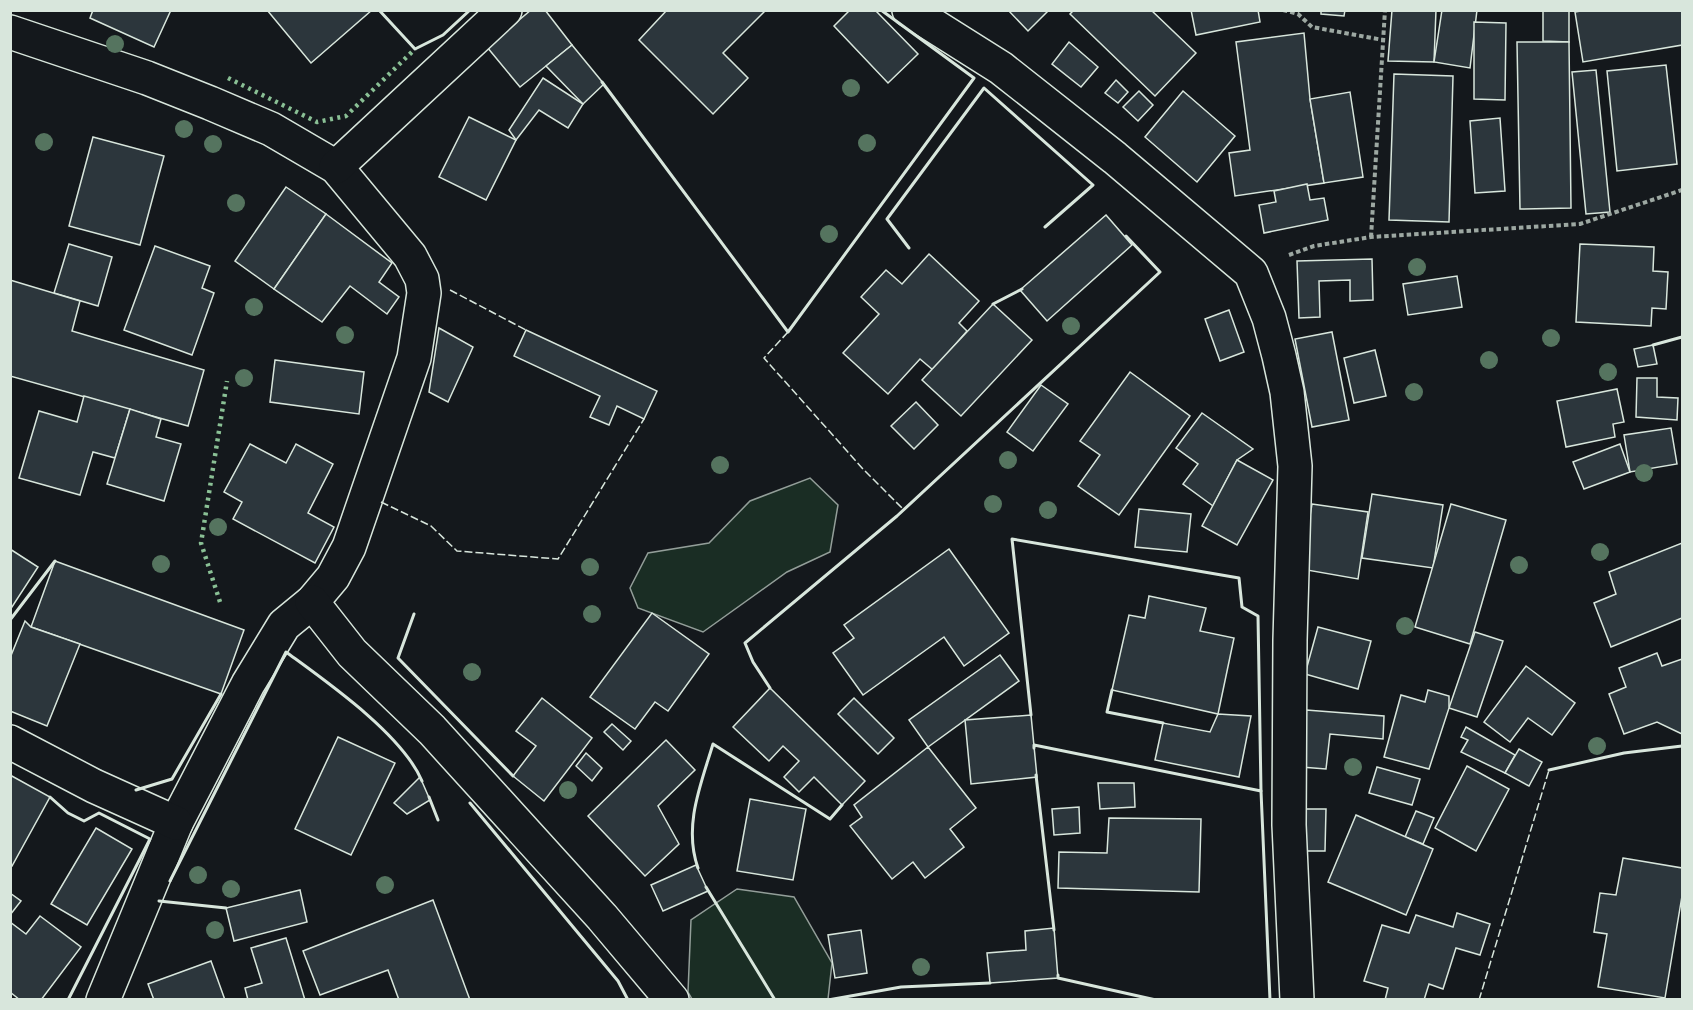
<svg xmlns="http://www.w3.org/2000/svg" width="1693" height="1010" font-family="'Asap Condensed',sans-serif">
	<rect width="100%" height="100%" fill="#14181c"/>
	<g fill="#1a2d24" stroke="#939e99" stroke-width="1.5">
		<polygon points="810,478 838,505 830,552 787,572 703,632 638,608 630,588 648,553 709,543 750,501"/>
		<polygon points="737,889 794,897 832,963 828,999 692,999 688,992 691,920"/>
	</g>
	<g fill="#2c363c" stroke="#d8e6dc" stroke-width="1.5">
		<polygon points="93,10 171,10 154,47 90,18"/>
		<polygon points="267,10 372,10 311,63"/>
		<polygon points="531,10 545,10 572,45 520,87 487,47"/>
		<polygon points="667,10 766,10 723,53 748,78 713,114 639,40"/>
		<polygon points="850,10 875,10 918,54 888,83 834,26"/>
		<polygon points="1008,10 1049,10 1028,31"/>
		<polygon points="1074,10 1151,10 1196,53 1155,96 1070,14"/>
		<polygon points="1191,10 1258,10 1260,22 1196,35"/>
		<polygon points="1321,10 1345,10 1344,16 1321,14"/>
		<polygon points="1392,10 1436,10 1434,62 1388,61"/>
		<polygon points="1442,10 1477,10 1470,68 1434,62"/>
		<polygon points="1543,10 1569,10 1569,42 1543,41"/>
		<polygon points="1586,10 1682,10 1682,45 1583,62 1575,12"/>
		<polygon points="1474,22 1506,23 1505,100 1474,99"/>
		<polygon points="1304,33 1310,99 1324,183 1235,196 1229,153 1250,150 1236,42"/>
		<polygon points="1069,42 1098,67 1081,87 1052,64"/>
		<polygon points="1517,42 1569,42 1571,208 1520,209"/>
		<polygon points="572,45 604,84 583,104 546,66"/>
		<polygon points="1666,65 1677,164 1617,171 1607,71"/>
		<polygon points="1596,70 1610,212 1586,214 1572,72"/>
		<polygon points="1394,74 1453,76 1449,222 1389,220"/>
		<polygon points="543,78 583,104 568,128 539,110 516,140 509,130"/>
		<polygon points="1116,80 1128,92 1118,103 1105,93"/>
		<polygon points="1139,91 1153,105 1138,121 1123,107"/>
		<polygon points="1183,91 1235,136 1197,182 1145,137"/>
		<polygon points="1350,92 1363,177 1324,183 1310,99"/>
		<polygon points="469,117 516,140 486,200 439,177"/>
		<polygon points="1500,118 1505,191 1475,193 1470,121"/>
		<polygon points="93,137 164,156 140,245 69,226"/>
		<polygon points="1307,184 1310,200 1324,198 1328,220 1264,233 1259,205 1276,202 1274,191"/>
		<polygon points="286,187 326,214 274,289 235,261"/>
		<polygon points="326,214 392,263 379,282 399,297 387,314 350,286 322,322 274,289"/>
		<polygon points="1106,215 1132,245 1047,321 1020,290"/>
		<polygon points="69,244 112,257 98,306 54,293"/>
		<polygon points="1580,244 1654,247 1653,271 1668,272 1666,309 1652,308 1651,326 1576,322"/>
		<polygon points="155,246 210,266 202,288 214,293 192,355 124,330"/>
		<polygon points="929,254 979,301 959,323 967,331 933,370 920,359 888,394 843,353 879,314 861,297 886,270 902,284"/>
		<polygon points="1372,259 1373,300 1350,301 1350,280 1319,281 1320,317 1299,318 1297,261"/>
		<polygon points="1457,276 1462,307 1408,315 1403,284"/>
		<polygon points="10,280 80,301 72,331 204,370 188,426 10,376"/>
		<polygon points="993,304 1032,340 961,416 922,380"/>
		<polygon points="1229,310 1244,352 1220,361 1205,319"/>
		<polygon points="439,328 473,347 448,402 429,392"/>
		<polygon points="526,330 657,391 644,419 617,406 609,425 590,417 600,396 514,356"/>
		<polygon points="1332,332 1349,420 1312,427 1295,339"/>
		<polygon points="1653,345 1657,364 1638,367 1634,349"/>
		<polygon points="1375,350 1386,396 1354,403 1344,358"/>
		<polygon points="275,360 364,372 359,414 270,402"/>
		<polygon points="1130,372 1190,416 1119,515 1078,486 1100,455 1080,441"/>
		<polygon points="1637,378 1657,378 1657,397 1678,398 1677,420 1636,417"/>
		<polygon points="1041,385 1068,404 1033,451 1007,432"/>
		<polygon points="1617,389 1624,422 1613,424 1615,437 1566,447 1557,401"/>
		<polygon points="84,396 130,409 115,458 93,452 80,495 19,478 39,411 77,422"/>
		<polygon points="916,402 938,425 914,449 891,426"/>
		<polygon points="130,409 161,419 156,437 181,444 164,501 107,484"/>
		<polygon points="1202,413 1253,449 1237,460 1213,506 1183,484 1198,464 1176,448"/>
		<polygon points="1671,428 1677,464 1630,472 1624,435"/>
		<polygon points="250,444 286,463 296,444 333,464 308,513 334,527 315,563 233,519 242,502 224,492"/>
		<polygon points="1620,444 1630,472 1584,489 1573,462"/>
		<polygon points="1237,460 1273,480 1237,545 1202,526"/>
		<polygon points="1372,494 1443,505 1433,568 1362,558"/>
		<polygon points="1312,504 1368,512 1358,579 1301,569"/>
		<polygon points="1451,504 1506,520 1470,644 1415,627"/>
		<polygon points="1139,509 1191,514 1187,552 1135,547"/>
		<polygon points="1682,543 1682,618 1611,647 1594,603 1616,594 1609,572"/>
		<polygon points="10,549 38,567 10,610"/>
		<polygon points="949,549 1009,633 964,666 944,637 863,695 833,653 854,638 844,625"/>
		<polygon points="55,561 244,630 221,694 31,627"/>
		<polygon points="1149,596 1206,608 1200,631 1234,638 1218,714 1112,690 1129,615 1145,618"/>
		<polygon points="652,613 709,654 668,711 655,702 635,729 590,697"/>
		<polygon points="25,621 31,627 80,644 47,726 10,711 10,658"/>
		<polygon points="1318,627 1371,641 1358,689 1305,674"/>
		<polygon points="1475,632 1503,641 1477,717 1449,708"/>
		<polygon points="1657,653 1662,666 1682,659 1682,734 1657,722 1624,734 1609,694 1626,687 1619,668"/>
		<polygon points="1000,655 1019,681 928,747 909,720"/>
		<polygon points="1526,666 1575,703 1552,735 1528,718 1510,742 1484,722"/>
		<polygon points="770,688 865,781 842,805 814,777 799,792 784,777 799,761 783,746 769,761 733,727"/>
		<polygon points="1428,690 1449,696 1449,708 1429,769 1384,757 1401,695 1425,702"/>
		<polygon points="542,698 592,738 544,801 513,776 536,746 516,731"/>
		<polygon points="854,698 894,738 878,754 838,714"/>
		<polygon points="1306,710 1384,716 1383,739 1330,734 1326,769 1301,767"/>
		<polygon points="1218,714 1251,716 1239,777 1155,760 1163,723 1210,732"/>
		<polygon points="1031,715 1037,777 971,784 965,720"/>
		<polygon points="612,724 631,741 623,750 604,732"/>
		<polygon points="1466,727 1515,755 1505,773 1461,752 1468,740 1461,737"/>
		<polygon points="338,737 395,763 351,855 295,829"/>
		<polygon points="666,740 695,770 658,806 679,844 645,876 588,816"/>
		<polygon points="928,747 976,808 950,829 964,847 925,878 913,862 892,879 850,826 862,817 854,805"/>
		<polygon points="1519,749 1542,762 1529,786 1505,773"/>
		<polygon points="586,753 602,768 592,781 576,766"/>
		<polygon points="1467,766 1509,789 1476,851 1435,828"/>
		<polygon points="1377,767 1420,779 1412,805 1369,793"/>
		<polygon points="10,775 50,797 12,866 10,865"/>
		<polygon points="420,777 430,800 407,814 394,803"/>
		<polygon points="1098,783 1134,783 1135,807 1100,809"/>
		<polygon points="750,799 806,809 793,880 737,871"/>
		<polygon points="1079,807 1080,833 1054,835 1052,809"/>
		<polygon points="1297,809 1326,809 1325,851 1296,851"/>
		<polygon points="1416,811 1434,818 1423,844 1405,837"/>
		<polygon points="1356,815 1433,849 1406,915 1328,882"/>
		<polygon points="1109,818 1201,819 1199,892 1058,888 1059,852 1107,853"/>
		<polygon points="96,828 132,849 87,925 51,904"/>
		<polygon points="1623,858 1682,868 1682,896 1665,998 1598,987 1607,934 1594,932 1600,893 1616,895"/>
		<polygon points="696,865 708,891 663,911 651,885"/>
		<polygon points="300,890 307,922 234,941 226,908"/>
		<polygon points="10,893 21,901 10,915"/>
		<polygon points="433,900 470,1000 399,1000 388,970 320,995 303,951"/>
		<polygon points="1457,913 1490,924 1480,955 1456,948 1443,989 1429,984 1424,1000 1385,1000 1388,988 1364,981 1382,925 1409,933 1416,915 1453,927"/>
		<polygon points="40,916 81,947 41,1000 20,1000 10,992 10,922 26,934"/>
		<polygon points="1054,928 1058,978 990,983 987,953 1026,950 1025,931"/>
		<polygon points="861,930 867,973 835,978 828,935"/>
		<polygon points="286,938 305,1000 248,1000 245,988 262,983 251,948"/>
		<polygon points="211,961 225,1000 154,1000 148,984"/>
	</g>
	<g fill="none" stroke-linecap="round" stroke-linejoin="round">
		<g stroke="#d8e6dc" stroke-width="36">
			<g id="minor">
				<polyline points="909,10 1001,68 1115,158 1251,273 1269,318 1279,356 1287,392 1295,466 1290,640 1289,825 1297,1000"/>
				<polyline points="10,32 147,78 210,103 271,129 336,167 410,256 422,279 424,293 414,358 349,547 333,577 312,602 284,625 248,684 176,823 103,1000"/>
				<polyline points="336,167 505,10"/>
				<polyline points="312,602 352,653 432,730 602,917 672,1000"/>
				<polyline points="10,742 94,786 176,823"/>
			</g>
		</g>
		<g stroke="#9da8a2" stroke-width="4" stroke-dasharray="4.5 3" stroke-linecap="butt">
			<polyline points="1283,10 1298,14 1312,27 1383,40"/>
			<polyline points="1371,237 1385,10"/>
			<polyline points="1289,255 1314,246 1371,237 1580,224 1682,190"/>
		</g>
		<use href="#minor" stroke="#14181c" stroke-width="33"/>
		<g stroke="#8ac095" stroke-width="4.5" stroke-dasharray="3 4.5" stroke-linecap="butt">
			<polyline points="228,78 317,122 346,116 415,49"/>
			<polyline points="220,602 201,543 227,381"/>
		</g>
		<g stroke="#d8e6dc" stroke-width="1.5" stroke-dasharray="8 3" stroke-linecap="butt">
			<polyline points="450,290 526,330"/>
			<polyline points="788,332 764,358 863,469 903,509"/>
			<polyline points="381,502 431,526 457,551 558,559 644,419"/>
			<polyline points="1479,1000 1549,770"/>
		</g>
		<g stroke="#d8e6dc" stroke-width="3">
			<polyline points="379,10 415,49 443,35 470,10"/>
			<polyline points="602,82 788,332 974,78 881,10"/>
			<polyline points="909,248 887,219 984,88 1093,185 1045,227"/>
			<polyline points="993,304 1022,289"/>
			<polyline points="1653,345 1682,337"/>
			<polyline points="414,614 398,658 513,776"/>
			<polyline points="10,620 55,561"/>
			<polyline points="770,688 753,662 745,643 897,516 1160,272 1126,236"/>
			<polyline points="1112,690 1107,712 1163,723"/>
			<polyline points="1031,715 1012,539 1239,578 1242,607 1258,616 1261,791 1034,745 1034,748"/>
			<polyline points="1549,770 1624,753 1682,746"/>
			<polyline points="1036,775 1054,930"/>
			<polyline points="136,790 172,779 221,694"/>
			<polyline points="1261,791 1270,1000"/>
			<polyline points="50,797 68,813 84,821 99,813 150,839 68,1000"/>
			<polyline points="429,797 438,820"/>
			<polyline points="470,803 618,981 628,1000"/>
			<path d="M 698,868 C 683,826 701,784 713,744 L 830,819 L 842,805"/>
			<path d="M 170,881 L 286,652 C 327,682 402,734 422,781"/>
			<polyline points="706,887 775,1000"/>
			<polyline points="159,901 226,908"/>
			<polyline points="1058,975 1058,978 1156,1000"/>
			<polyline points="828,1000 901,987 990,983"/>
		</g>
	</g>
	<g fill="#55745f">
		<circle cx="115" cy="44" r="9"/>
		<circle cx="851" cy="88" r="9"/>
		<circle cx="184" cy="129" r="9"/>
		<circle cx="44" cy="142" r="9"/>
		<circle cx="867" cy="143" r="9"/>
		<circle cx="213" cy="144" r="9"/>
		<circle cx="236" cy="203" r="9"/>
		<circle cx="829" cy="234" r="9"/>
		<circle cx="1417" cy="267" r="9"/>
		<circle cx="254" cy="307" r="9"/>
		<circle cx="1071" cy="326" r="9"/>
		<circle cx="345" cy="335" r="9"/>
		<circle cx="1551" cy="338" r="9"/>
		<circle cx="1489" cy="360" r="9"/>
		<circle cx="1608" cy="372" r="9"/>
		<circle cx="244" cy="378" r="9"/>
		<circle cx="1414" cy="392" r="9"/>
		<circle cx="1008" cy="460" r="9"/>
		<circle cx="720" cy="465" r="9"/>
		<circle cx="1644" cy="473" r="9"/>
		<circle cx="993" cy="504" r="9"/>
		<circle cx="1048" cy="510" r="9"/>
		<circle cx="218" cy="527" r="9"/>
		<circle cx="1600" cy="552" r="9"/>
		<circle cx="161" cy="564" r="9"/>
		<circle cx="1519" cy="565" r="9"/>
		<circle cx="590" cy="567" r="9"/>
		<circle cx="592" cy="614" r="9"/>
		<circle cx="1405" cy="626" r="9"/>
		<circle cx="472" cy="672" r="9"/>
		<circle cx="1597" cy="746" r="9"/>
		<circle cx="1353" cy="767" r="9"/>
		<circle cx="568" cy="790" r="9"/>
		<circle cx="198" cy="875" r="9"/>
		<circle cx="385" cy="885" r="9"/>
		<circle cx="231" cy="889" r="9"/>
		<circle cx="215" cy="930" r="9"/>
		<circle cx="921" cy="967" r="9"/>
	</g>
	<rect width="1693" height="1010" fill="none" stroke="#d8e6dc" stroke-width="24"/>
</svg>
